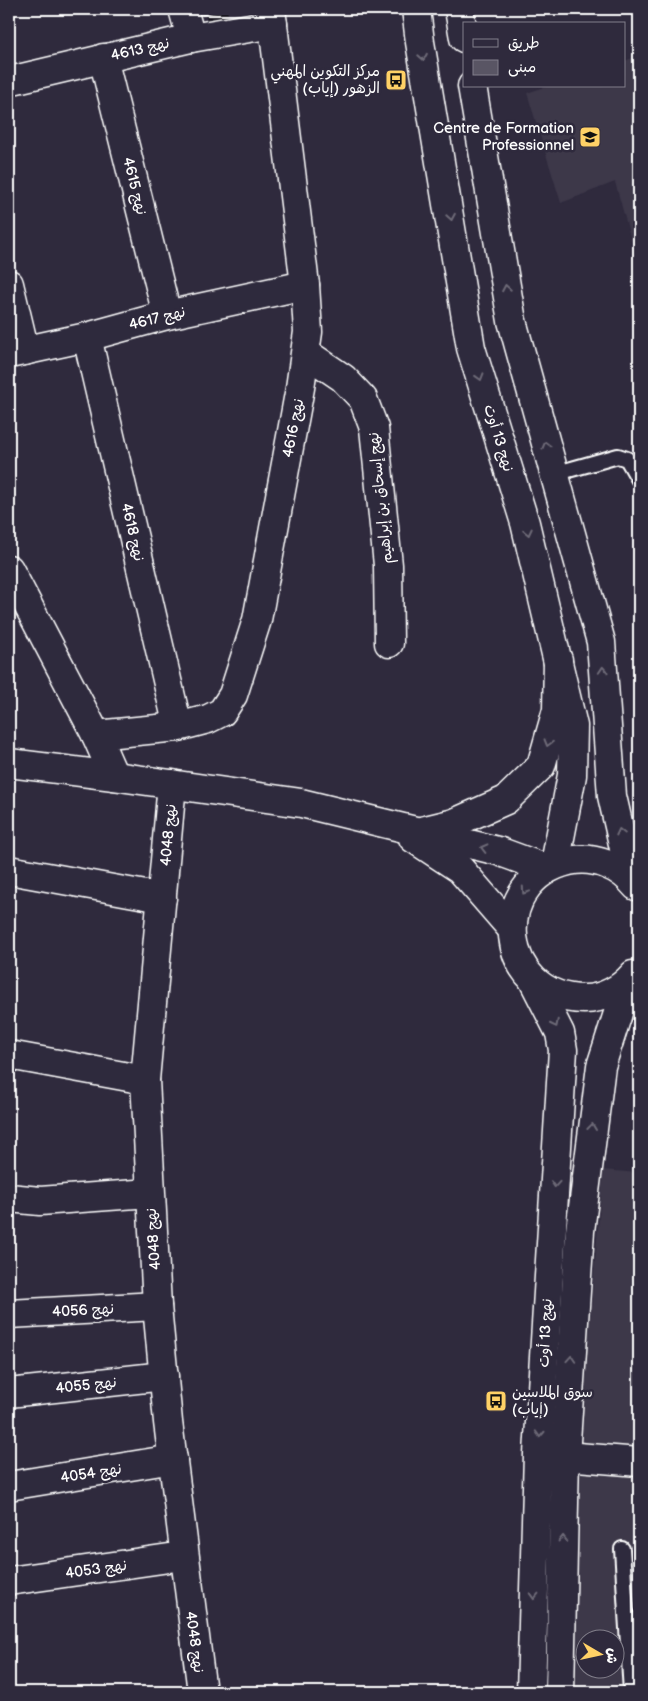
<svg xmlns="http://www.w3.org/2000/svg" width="648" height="1701" font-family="'Balsamiq Sans','Playpen Sans Arabic',sans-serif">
	<rect width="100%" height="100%" fill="#2f2a3d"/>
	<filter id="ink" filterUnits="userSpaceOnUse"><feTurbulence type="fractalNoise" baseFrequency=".02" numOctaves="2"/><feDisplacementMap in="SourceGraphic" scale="10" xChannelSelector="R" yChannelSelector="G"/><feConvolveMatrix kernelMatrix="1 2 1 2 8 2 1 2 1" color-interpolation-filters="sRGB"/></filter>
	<g filter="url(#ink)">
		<g fill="#3c3749" fill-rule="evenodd">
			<polygon points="639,56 639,269 615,182 561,203 527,93 548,86 624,86 624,61"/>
			<path d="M 603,1170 L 639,1173 L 639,1692 L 575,1692 L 579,1440 ZM 586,1638 L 616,1638 L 616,1668 L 586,1668 Z"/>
		</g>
		<polygon fill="#0007" points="202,9 227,9 230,24 211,28"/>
		<polygon fill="#595564" stroke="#fff" points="201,9 223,9 223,10 202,15"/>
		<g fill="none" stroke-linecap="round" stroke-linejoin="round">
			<g stroke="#fff" stroke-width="18">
				<g id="lane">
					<polyline points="554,474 618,456 627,459 639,480"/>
					<polyline points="622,1549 631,1692"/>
				</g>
			</g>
			<g stroke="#fff" stroke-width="31">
				<g id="street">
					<polyline points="183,9 191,38"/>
					<polyline points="103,58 167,315"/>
					<polyline points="9,81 191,38 273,24"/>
					<polyline points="9,284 25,351"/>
					<polyline points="87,337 178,727"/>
					<polyline points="306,353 343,378 363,399 374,428 388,565 389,643"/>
					<polyline points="9,354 87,337 167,315 305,285"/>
					<polyline points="9,569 96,735 114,776"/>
					<polyline points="96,735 178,727 208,719 222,712 233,695 257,620 300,388 308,332 305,285 271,9"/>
					<polyline points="172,784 145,1080 157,1306 168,1422 202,1692"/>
					<polyline points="9,870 162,898"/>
					<polyline points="9,1055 145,1080"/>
					<polyline points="9,1198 40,1201 150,1193"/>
					<polyline points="9,1314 157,1306"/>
					<polyline points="9,1393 164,1376"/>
					<polyline points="565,1456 639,1462"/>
					<polyline points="9,1486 173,1459"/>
					<polyline points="9,1581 183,1556"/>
				</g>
			</g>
			<g stroke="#fff" stroke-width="31">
				<g id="secondary">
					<polyline points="416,9 420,42 471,348 525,523 573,726 572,775 555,864"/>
					<polyline points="459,9 464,38"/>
					<polyline points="472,86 512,321 601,642 612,796 631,879"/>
					<path d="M 633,975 C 621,989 603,999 584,999 C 498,998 486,881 569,861 C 594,855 621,867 636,886"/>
					<polyline points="531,1692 538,1454 563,1050 560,1033 533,980"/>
					<polyline points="560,1692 565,1456 580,1231 601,1066 628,982"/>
				</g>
			</g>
			<g stroke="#fff" stroke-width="31">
				<g id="highway">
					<polyline points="9,763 114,776 301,803 498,851 547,869"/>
					<polyline points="421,831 454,823 506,800 541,766 557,710 558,660"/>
					<polyline points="413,838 460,869 512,929"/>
				</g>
			</g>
			<use href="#lane" stroke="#2f2a3d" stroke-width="14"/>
			<use href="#street" stroke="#2f2a3d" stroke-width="28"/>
			<use href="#secondary" stroke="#2f2a3d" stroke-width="28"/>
			<use href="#highway" stroke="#2f2a3d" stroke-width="28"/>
		</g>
		<defs><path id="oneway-chevron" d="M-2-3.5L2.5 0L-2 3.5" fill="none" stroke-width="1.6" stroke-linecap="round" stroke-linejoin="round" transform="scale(1.25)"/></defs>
		<g stroke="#6d6a77">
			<use href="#oneway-chevron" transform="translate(423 57) rotate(80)"/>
			<use href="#oneway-chevron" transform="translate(451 217) rotate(80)"/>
			<use href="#oneway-chevron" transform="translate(506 288) rotate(-100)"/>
			<use href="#oneway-chevron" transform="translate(480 377) rotate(73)"/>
			<use href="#oneway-chevron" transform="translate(546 445) rotate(-105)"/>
			<use href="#oneway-chevron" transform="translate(528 532) rotate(77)"/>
			<use href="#oneway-chevron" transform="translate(603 670) rotate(-94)"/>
			<use href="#oneway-chevron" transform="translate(548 743) rotate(106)"/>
			<use href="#oneway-chevron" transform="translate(620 832) rotate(-103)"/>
			<use href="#oneway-chevron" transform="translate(484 848) rotate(-166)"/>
			<use href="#oneway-chevron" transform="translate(525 891) rotate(124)"/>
			<use href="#oneway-chevron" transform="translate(555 1024) rotate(63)"/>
			<use href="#oneway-chevron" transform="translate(592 1127) rotate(-83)"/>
			<use href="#oneway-chevron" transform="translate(555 1184) rotate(94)"/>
			<use href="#oneway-chevron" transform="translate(571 1359) rotate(-86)"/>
			<use href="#oneway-chevron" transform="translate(540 1434) rotate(93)"/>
			<use href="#oneway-chevron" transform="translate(563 1539) rotate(-89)"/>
			<use href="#oneway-chevron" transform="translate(534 1596) rotate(92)"/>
		</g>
	</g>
	<defs>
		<g id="bus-square" transform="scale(1.125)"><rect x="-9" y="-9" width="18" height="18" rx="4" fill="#ffd166" stroke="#2f2a3d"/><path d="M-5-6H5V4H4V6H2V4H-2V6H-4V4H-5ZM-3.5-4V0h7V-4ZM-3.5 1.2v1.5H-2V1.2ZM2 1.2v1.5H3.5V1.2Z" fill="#111"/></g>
		<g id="school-square" transform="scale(1.125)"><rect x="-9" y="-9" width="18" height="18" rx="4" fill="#ffd166" stroke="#2f2a3d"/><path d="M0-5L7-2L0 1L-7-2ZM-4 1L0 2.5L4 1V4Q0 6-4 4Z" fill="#111"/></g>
	</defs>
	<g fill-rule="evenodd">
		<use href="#bus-square" x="396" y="80"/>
		<use href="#school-square" x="590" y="137"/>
		<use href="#bus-square" x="496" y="1401"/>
	</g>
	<g text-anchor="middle" stroke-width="5" stroke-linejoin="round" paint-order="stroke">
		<g font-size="15" fill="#fff" stroke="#2f2a3d">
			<text transform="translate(140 49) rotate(-13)" y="5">نهج 4613</text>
			<text transform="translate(135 186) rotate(76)" y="5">نهج 4615</text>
			<text transform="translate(157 318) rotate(-14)" y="5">نهج 4617</text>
			<text transform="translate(293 428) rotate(-79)" y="5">نهج 4616</text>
			<text transform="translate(499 438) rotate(73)" y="5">نهج 13 أوت</text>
			<text transform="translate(380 498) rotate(-96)" y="5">نهج إسحاق بن إبراهيم</text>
			<text transform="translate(133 532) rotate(77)" y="5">نهج 4618</text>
			<text transform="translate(168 835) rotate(-85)" y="5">نهج 4048</text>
			<text transform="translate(153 1239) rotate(-94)" y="5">نهج 4048</text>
			<text transform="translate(83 1310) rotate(-3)" y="5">نهج 4056</text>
			<text transform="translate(545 1333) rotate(-87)" y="5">نهج 13 أوت</text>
			<text transform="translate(86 1385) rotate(-6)" y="5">نهج 4055</text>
			<text transform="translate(91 1473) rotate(-9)" y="5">نهج 4054</text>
			<text transform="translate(96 1569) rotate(-8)" y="5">نهج 4053</text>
			<text transform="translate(195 1642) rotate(82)" y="5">نهج 4048</text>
		</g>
		<g font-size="15" fill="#fff" stroke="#2f2a3d" text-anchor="end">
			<text x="380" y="76">مركز التكوين المهني<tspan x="380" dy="17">الزهور (إياب)</tspan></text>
			<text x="574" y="133">Centre de Formation<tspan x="574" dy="17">Professionnel</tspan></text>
			<text x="512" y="1397" text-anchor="start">سوق الملاسين<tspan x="512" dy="17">(إياب)</tspan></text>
		</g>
	</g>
	<rect width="648" height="1701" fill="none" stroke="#2f2a3d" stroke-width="30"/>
	<rect x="15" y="15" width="618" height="1671" fill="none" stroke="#fff" stroke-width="2" filter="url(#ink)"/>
	<rect x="463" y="22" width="162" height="65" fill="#2f2a3d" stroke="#827f8b"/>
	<rect x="473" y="39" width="25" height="8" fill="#2f2a3d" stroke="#827f8b"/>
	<text x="508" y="48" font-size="15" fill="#ffffff">طريق</text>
	<rect x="473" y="60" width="25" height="15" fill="#595564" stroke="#827f8b"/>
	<text x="508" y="72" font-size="15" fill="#ffffff">مبنى</text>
	<g transform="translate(600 1654) rotate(99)"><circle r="24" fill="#2f2a3d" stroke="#827f8b"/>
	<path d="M0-4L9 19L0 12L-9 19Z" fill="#ffd166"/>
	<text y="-8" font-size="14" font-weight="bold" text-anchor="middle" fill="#ffffff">ش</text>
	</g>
</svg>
